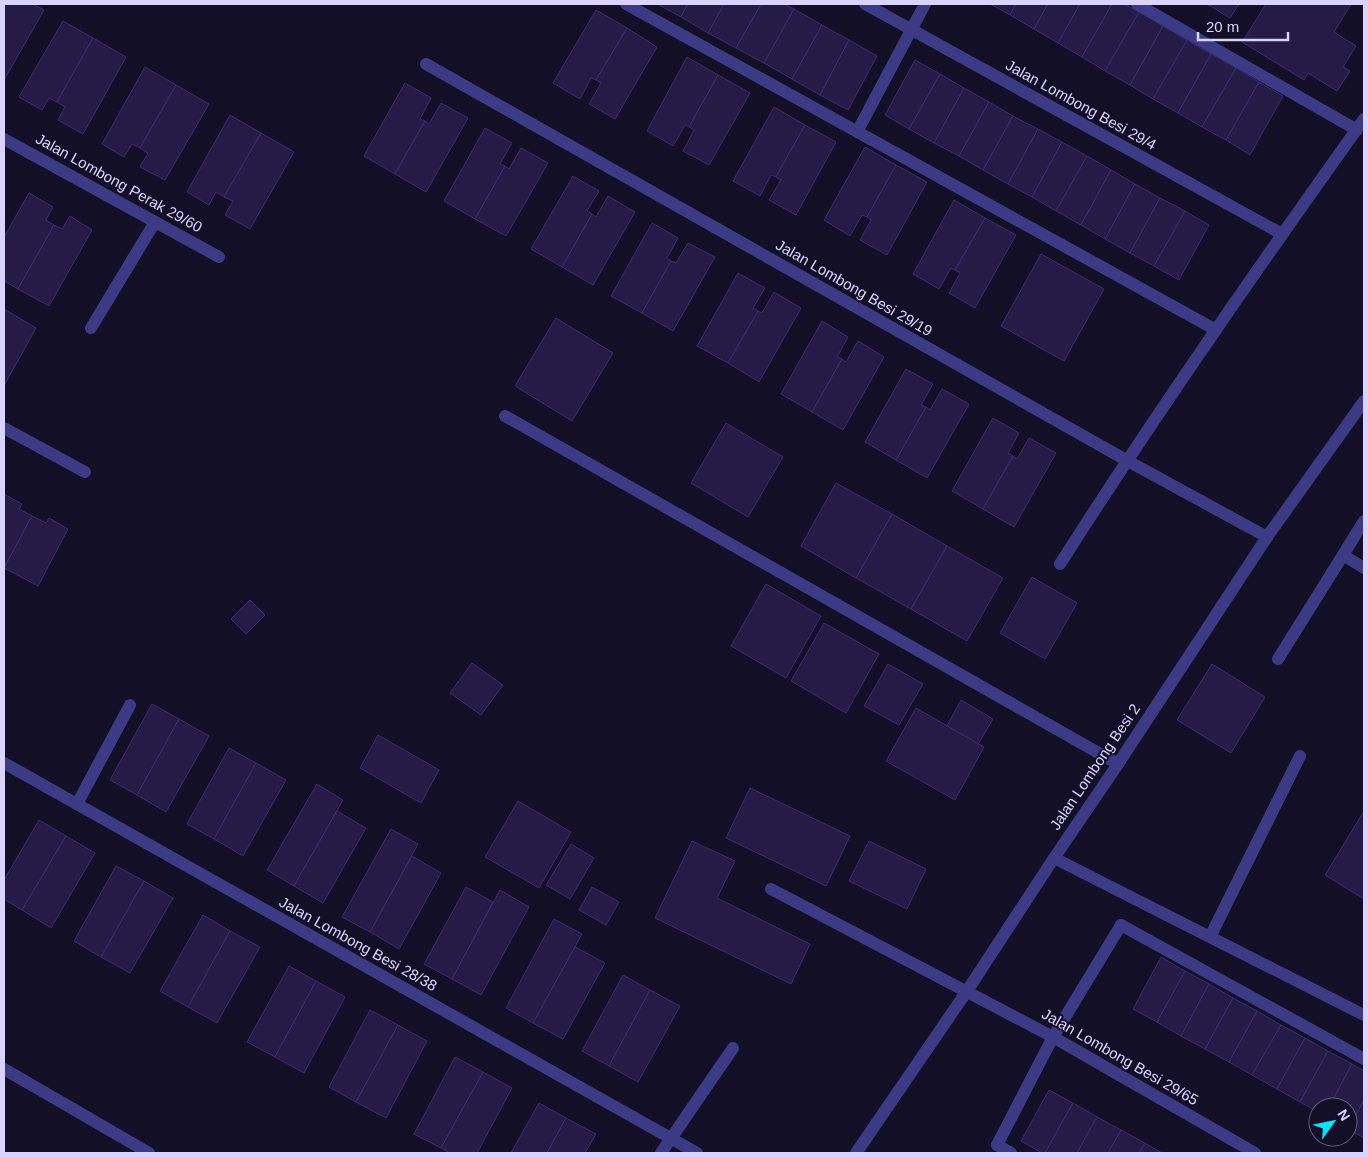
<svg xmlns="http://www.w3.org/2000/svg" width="1368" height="1157" font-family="Arial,sans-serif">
	<rect width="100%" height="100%" fill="#130f26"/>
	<g fill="#241b47" stroke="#3b2d73">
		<polygon points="4,4 33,4 44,10 4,80"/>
		<polygon points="657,4 688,4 681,17"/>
		<polygon points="688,4 724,4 708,33 681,17"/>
		<polygon points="724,4 761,4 736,48 708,33"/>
		<polygon points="761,4 784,4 794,9 764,63 736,48"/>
		<polygon points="990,4 1016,4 1010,15"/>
		<polygon points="1016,4 1048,4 1034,29 1010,15"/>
		<polygon points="1048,4 1080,4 1058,43 1034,29"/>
		<polygon points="1080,4 1112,4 1082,57 1058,43"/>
		<polygon points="1112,4 1124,4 1139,12 1105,71 1082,57"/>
		<polygon points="1207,4 1239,4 1230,18"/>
		<polygon points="1266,4 1351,4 1334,32 1356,46 1343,67 1350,71 1337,91 1308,73 1304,80 1242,42"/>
		<polygon points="794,9 822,25 792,79 764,63"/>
		<polygon points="596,10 627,28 596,80 591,78 580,99 553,83"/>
		<polygon points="1139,12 1163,26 1130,85 1105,71"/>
		<polygon points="63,21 93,38 57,102 49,98 42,110 19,97"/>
		<polygon points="822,25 849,40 820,95 792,79"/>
		<polygon points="1163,26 1187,40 1153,99 1130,85"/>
		<polygon points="627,28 657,47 615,119 589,104 601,83 596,80"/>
		<polygon points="93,38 126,57 83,134 58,120 65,107 57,102"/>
		<polygon points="849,40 877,56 848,110 820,95"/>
		<polygon points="1187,40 1211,54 1178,113 1153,99"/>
		<polygon points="1211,54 1236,68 1202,127 1178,113"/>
		<polygon points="687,57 718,75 689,127 685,125 673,146 647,131"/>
		<polygon points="915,60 940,74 909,129 885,115"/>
		<polygon points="145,67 176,85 140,148 132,144 124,157 102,144"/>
		<polygon points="1236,68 1259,82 1226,140 1202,127"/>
		<polygon points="940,74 964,88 934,143 909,129"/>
		<polygon points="718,75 750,93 709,165 683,151 694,130 689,127"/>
		<polygon points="1259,82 1283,96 1250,155 1226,140"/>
		<polygon points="405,83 431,98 420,119 425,121 395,174 364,156"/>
		<polygon points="176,85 209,104 165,180 140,167 148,153 140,148"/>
		<polygon points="964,88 989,102 959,156 934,143"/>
		<polygon points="989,102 1013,116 983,170 959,156"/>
		<polygon points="441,103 468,118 426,192 395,174 425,121 429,124"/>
		<polygon points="774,107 805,125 776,177 771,175 760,196 733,181"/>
		<polygon points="230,115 261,133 224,197 216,192 209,205 187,192"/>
		<polygon points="1013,116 1038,129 1008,184 983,170"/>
		<polygon points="805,125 836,142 796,215 769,200 781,180 776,177"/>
		<polygon points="485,128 512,143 500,164 505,166 475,219 444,201"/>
		<polygon points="1038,129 1062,142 1032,197 1008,184"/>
		<polygon points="261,133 294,152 250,229 225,215 233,201 224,197"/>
		<polygon points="1062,142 1087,156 1056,211 1032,197"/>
		<polygon points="865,147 896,165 867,217 862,215 850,236 824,220"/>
		<polygon points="521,148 548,163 506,236 475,219 505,166 509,169"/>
		<polygon points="1087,156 1111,170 1081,225 1056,211"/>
		<polygon points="896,165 927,182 887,255 860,240 871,220 867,217"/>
		<polygon points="1111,170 1135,184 1105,239 1081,225"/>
		<polygon points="573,176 599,191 587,211 592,214 562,267 531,249"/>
		<polygon points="1135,184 1160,198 1130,253 1105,239"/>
		<polygon points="29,193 53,207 46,220 54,225 18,289 4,281 4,237"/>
		<polygon points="608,196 635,212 593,285 562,267 592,214 596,217"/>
		<polygon points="1160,198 1185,211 1154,266 1130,253"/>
		<polygon points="954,200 985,218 955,270 951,268 939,289 913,274"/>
		<polygon points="1185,211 1209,225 1179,280 1154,266"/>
		<polygon points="70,216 92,230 49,306 18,289 54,225 62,229"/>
		<polygon points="985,218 1016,235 975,308 949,293 960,273 955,270"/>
		<polygon points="652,223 678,238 667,258 671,261 642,313 611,296"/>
		<polygon points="688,243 715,257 673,331 642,313 671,261 676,263"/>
		<polygon points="1041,254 1104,289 1064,361 1001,326"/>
		<polygon points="738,273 765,288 753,308 758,311 728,363 697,346"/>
		<polygon points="774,292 801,308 759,382 728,363 758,311 762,313"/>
		<polygon points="4,309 36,328 5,384 4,383"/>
		<polygon points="556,318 613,353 572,421 515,386"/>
		<polygon points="822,321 848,337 837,357 842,359 812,412 781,394"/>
		<polygon points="858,341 884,357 843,430 812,412 842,359 846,362"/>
		<polygon points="906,369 933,384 921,405 926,407 896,460 865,442"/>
		<polygon points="942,389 969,404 927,478 896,460 926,407 930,410"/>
		<polygon points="993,418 1019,433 1008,453 1013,456 983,509 952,491"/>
		<polygon points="726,423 783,457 748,517 691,483"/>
		<polygon points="1029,438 1056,453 1014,527 983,509 1013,456 1017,459"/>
		<polygon points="836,483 892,514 856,578 801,546"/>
		<polygon points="4,494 22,504 19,509 32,516 4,568"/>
		<polygon points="892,514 947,546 911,609 856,578"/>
		<polygon points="32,516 46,523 49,518 68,529 38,586 4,568"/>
		<polygon points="947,546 1003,578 967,641 911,609"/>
		<polygon points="1032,577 1077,603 1045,659 1000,633"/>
		<polygon points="766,584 821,616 786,678 731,646"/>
		<polygon points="250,600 265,615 246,634 231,619"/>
		<polygon points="824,623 879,654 846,713 791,681"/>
		<polygon points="472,663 503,685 481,715 450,693"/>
		<polygon points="888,664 923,684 899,725 864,706"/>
		<polygon points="1212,664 1265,697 1231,753 1177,720"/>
		<polygon points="961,700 993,719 978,744 947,726"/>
		<polygon points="152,704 179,719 137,795 110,780"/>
		<polygon points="916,708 984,747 955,800 886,761"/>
		<polygon points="179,719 209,736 166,812 137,795"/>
		<polygon points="378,735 439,770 421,803 360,768"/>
		<polygon points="229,748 256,763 214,839 187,824"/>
		<polygon points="256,763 286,780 243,856 214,839"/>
		<polygon points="317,784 343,800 294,886 267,870"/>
		<polygon points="750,788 850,836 826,886 726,838"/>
		<polygon points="518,801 571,832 539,888 485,857"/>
		<polygon points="337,811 366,828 323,903 294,886"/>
		<polygon points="1364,811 1364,899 1325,875"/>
		<polygon points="39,820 66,836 22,910 4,899 4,880"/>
		<polygon points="391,829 418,844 370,932 342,917"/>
		<polygon points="66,836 95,853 51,928 22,910"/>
		<polygon points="692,841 735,861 717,898 810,944 791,984 655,918"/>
		<polygon points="869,841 926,869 907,909 849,881"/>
		<polygon points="571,844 594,858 570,899 546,885"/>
		<polygon points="412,856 441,873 399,949 370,932"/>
		<polygon points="116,866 144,881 101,957 74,941"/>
		<polygon points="144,881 173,898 130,973 101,957"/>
		<polygon points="466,887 493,902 452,979 424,964"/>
		<polygon points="592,887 619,902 606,925 579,910"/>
		<polygon points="500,890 529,907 481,995 452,979"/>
		<polygon points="203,915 230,931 188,1007 160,991"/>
		<polygon points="554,919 582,934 533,1023 506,1008"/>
		<polygon points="230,931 260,947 217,1023 188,1007"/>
		<polygon points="575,947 605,963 563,1039 533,1023"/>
		<polygon points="1161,957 1185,971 1157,1022 1133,1009"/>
		<polygon points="289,966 316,981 275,1057 247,1042"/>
		<polygon points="1185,971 1209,984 1181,1036 1157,1022"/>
		<polygon points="623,975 650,990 609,1066 582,1051"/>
		<polygon points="316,981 345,997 304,1073 275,1057"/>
		<polygon points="1209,984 1233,998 1205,1049 1181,1036"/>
		<polygon points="650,990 680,1006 638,1082 609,1066"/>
		<polygon points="1233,998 1257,1011 1229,1062 1205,1049"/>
		<polygon points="370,1010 398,1025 356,1102 329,1087"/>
		<polygon points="1257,1011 1281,1025 1252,1075 1229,1062"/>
		<polygon points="398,1025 427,1041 386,1118 356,1102"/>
		<polygon points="1281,1025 1305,1038 1277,1089 1252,1075"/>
		<polygon points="1305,1038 1328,1051 1300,1102 1277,1089"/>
		<polygon points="1328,1051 1352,1064 1329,1107 1318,1107 1318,1112 1300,1102"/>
		<polygon points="455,1057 483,1072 441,1148 414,1134"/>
		<polygon points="1352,1064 1364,1071 1364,1100 1348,1129 1348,1107 1329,1107"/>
		<polygon points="483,1072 512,1088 477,1153 450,1153 441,1148"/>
		<polygon points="1049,1090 1073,1103 1045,1153 1042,1153 1021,1141"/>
		<polygon points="1364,1100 1364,1138 1348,1129"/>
		<polygon points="539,1103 566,1118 547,1153 511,1153"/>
		<polygon points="1073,1103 1097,1117 1077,1153 1045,1153"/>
		<polygon points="1097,1117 1121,1130 1108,1153 1077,1153"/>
		<polygon points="566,1118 596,1134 585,1153 547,1153"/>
		<polygon points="1121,1130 1145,1143 1139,1153 1108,1153"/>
		<polygon points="1145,1143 1162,1153 1139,1153"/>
	</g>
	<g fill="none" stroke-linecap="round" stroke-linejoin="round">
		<g stroke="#3d3a85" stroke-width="12">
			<polyline points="626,4 1216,330"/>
			<polyline points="1137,4 1357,130"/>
			<polyline points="857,132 925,4"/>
			<polyline points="1121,925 1364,1059"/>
			<polyline points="997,1145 1011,1153"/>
		</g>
		<g stroke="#3d3a85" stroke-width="12">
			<polyline points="865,4 1282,234"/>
			<polyline points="426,64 1126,460 1267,537"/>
			<polyline points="4,139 219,257"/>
			<polyline points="91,328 155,222"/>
			<polyline points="505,416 1118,764"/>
			<polyline points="4,428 85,472"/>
			<polyline points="1364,521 1343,555 1364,568"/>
			<path d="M 1060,564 C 1157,412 1260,265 1364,119"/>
			<polyline points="1278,659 1343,555"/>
			<polyline points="4,763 697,1153"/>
			<polyline points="77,804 130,705"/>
			<polyline points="1054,858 1364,1015"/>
			<polyline points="771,889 1053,1037 1255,1153"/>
			<polyline points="1210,937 1300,756"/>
			<polyline points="4,1069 149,1153"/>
			<polyline points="997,1145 1053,1037 1121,925"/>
			<polyline points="661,1153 733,1048"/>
			<polyline points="856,1153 967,991 1054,858 1118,764 1267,537 1364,401"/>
		</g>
	</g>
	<g text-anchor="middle" stroke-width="4" stroke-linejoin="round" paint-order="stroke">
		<g font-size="15" fill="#d9d4ff" stroke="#130f26">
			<text transform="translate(1081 105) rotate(29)" y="5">Jalan Lombong Besi 29/4</text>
			<text transform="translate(119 183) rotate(29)" y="5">Jalan Lombong Perak 29/60</text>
			<text transform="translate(854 288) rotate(30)" y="5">Jalan Lombong Besi 29/19</text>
			<text transform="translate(1095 767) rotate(-56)" y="5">Jalan Lombong Besi 2</text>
			<text transform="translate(358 944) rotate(29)" y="5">Jalan Lombong Besi 28/38</text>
			<text transform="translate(1120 1057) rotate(30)" y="5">Jalan Lombong Besi 29/65</text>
		</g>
	</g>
	<rect width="1368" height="1157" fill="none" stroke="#d9d4ff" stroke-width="10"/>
	<g transform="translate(1333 1122) rotate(57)"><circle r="24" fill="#130f26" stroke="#625e7d"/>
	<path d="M0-4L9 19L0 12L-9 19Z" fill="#00e5ff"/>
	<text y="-8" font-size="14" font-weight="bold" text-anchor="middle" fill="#d9d4ff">N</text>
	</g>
	<path d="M1198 32v8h90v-8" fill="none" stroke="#d9d4ff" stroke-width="2.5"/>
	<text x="1206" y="32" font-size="15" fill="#d9d4ff" stroke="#130f26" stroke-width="4" paint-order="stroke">20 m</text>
</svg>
